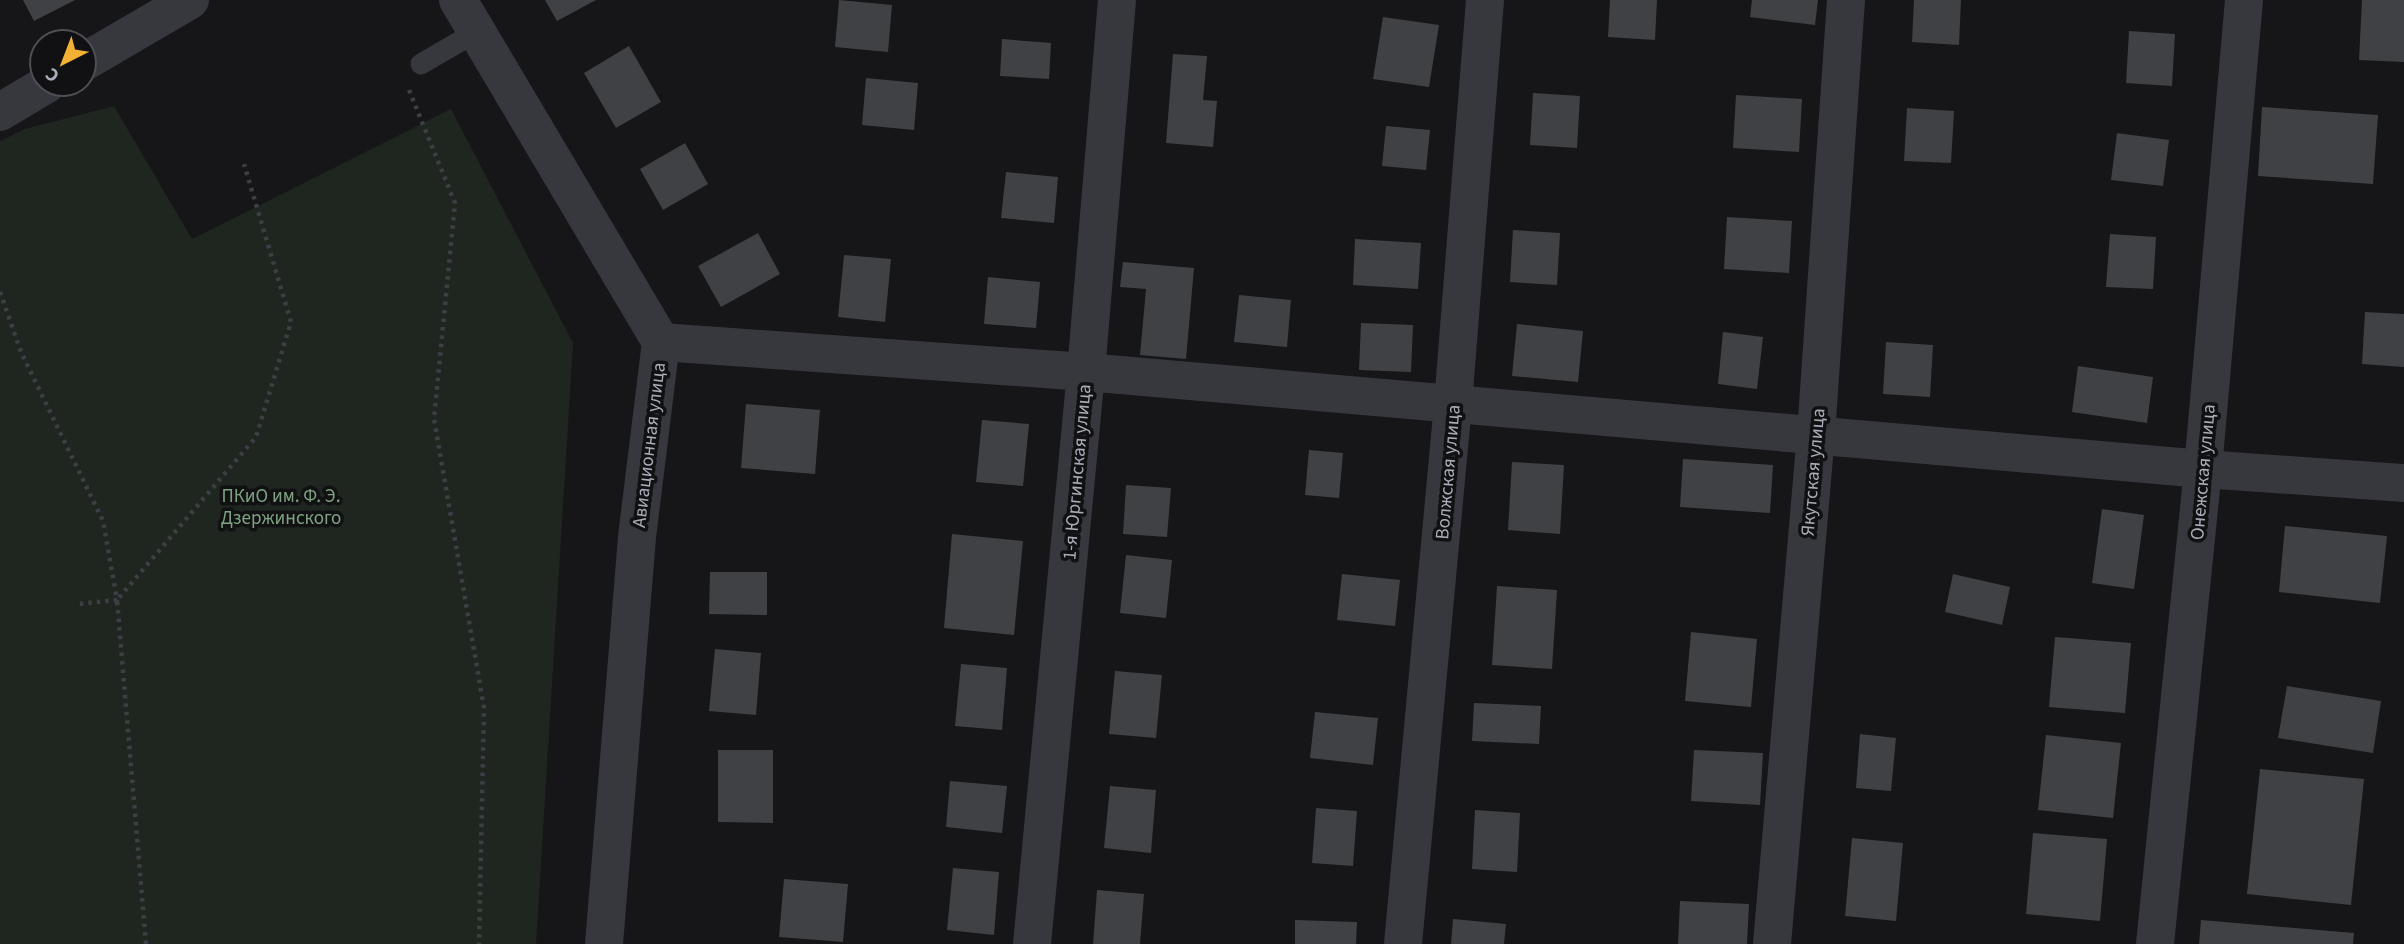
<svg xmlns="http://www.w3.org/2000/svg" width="2404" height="944" font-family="'Source Sans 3',sans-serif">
	<rect width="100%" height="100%" fill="#161618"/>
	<polygon fill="#1e261f" points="114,106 192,239 451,109 573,343 536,944 0,944 0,141 25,129"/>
	<g fill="#404145">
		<polygon points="23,0 75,0 34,21"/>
		<polygon points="545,0 596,0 557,21"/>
		<polygon points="839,0 892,5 888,52 835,47"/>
		<polygon points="1610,0 1657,0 1655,40 1608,37"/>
		<polygon points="1752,0 1818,0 1815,25 1750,17"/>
		<polygon points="1914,0 1961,0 1959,45 1912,42"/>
		<polygon points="2362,0 2404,0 2404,62 2359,60"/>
		<polygon points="1383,17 1439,25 1429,87 1373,79"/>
		<polygon points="2129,31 2175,34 2172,86 2126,83"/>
		<polygon points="1002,39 1051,43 1049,79 1000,76"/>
		<polygon points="629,46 661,102 616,128 584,73"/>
		<polygon points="1173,54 1207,56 1203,100 1217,101 1213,147 1166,143"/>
		<polygon points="866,78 918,83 914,130 862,125"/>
		<polygon points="1533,93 1580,96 1577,148 1530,145"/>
		<polygon points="1736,95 1802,99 1799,152 1733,148"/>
		<polygon points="2262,107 2378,115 2373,184 2258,176"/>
		<polygon points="1907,108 1954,111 1951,163 1904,161"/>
		<polygon points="1386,126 1430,130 1426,170 1382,166"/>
		<polygon points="2117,133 2169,140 2163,186 2111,180"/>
		<polygon points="685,143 708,184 663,210 640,169"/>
		<polygon points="1006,172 1058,177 1054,223 1001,218"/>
		<polygon points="1727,217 1792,221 1789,273 1724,269"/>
		<polygon points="1513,230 1560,233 1557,285 1510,282"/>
		<polygon points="758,233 780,274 721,307 698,266"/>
		<polygon points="2110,234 2156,237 2153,289 2106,287"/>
		<polygon points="1355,239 1421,243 1418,289 1353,285"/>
		<polygon points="844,255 891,259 885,322 838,317"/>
		<polygon points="1123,262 1194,268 1186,359 1140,355 1146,289 1120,287"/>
		<polygon points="988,277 1040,282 1036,328 984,324"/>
		<polygon points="1239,295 1291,300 1287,347 1234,342"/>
		<polygon points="2365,312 2404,314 2404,367 2362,364"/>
		<polygon points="1361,323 1413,325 1411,372 1359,370"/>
		<polygon points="1517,324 1583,331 1578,382 1512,376"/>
		<polygon points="1723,332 1763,337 1757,389 1718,384"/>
		<polygon points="1886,342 1933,345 1930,397 1883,394"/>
		<polygon points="2078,366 2153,377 2147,423 2072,412"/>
		<polygon points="746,404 820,410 815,474 741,468"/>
		<polygon points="982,420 1029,424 1023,486 976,482"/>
		<polygon points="1309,450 1343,453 1339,498 1305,495"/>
		<polygon points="1683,459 1773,465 1770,513 1680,507"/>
		<polygon points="1512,462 1564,465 1560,534 1508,530"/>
		<polygon points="1126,485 1171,488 1167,537 1123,534"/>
		<polygon points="2102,509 2144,515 2134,589 2092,583"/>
		<polygon points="2285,526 2387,536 2380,603 2279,592"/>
		<polygon points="952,534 1023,541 1014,635 944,628"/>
		<polygon points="1126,555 1172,560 1166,618 1120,613"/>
		<polygon points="710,572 767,572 767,615 709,614"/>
		<polygon points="1342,574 1400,580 1395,626 1337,620"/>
		<polygon points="1953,574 2010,587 2002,625 1945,612"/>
		<polygon points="1497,586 1557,590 1552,669 1492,665"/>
		<polygon points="1691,632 1757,639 1751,707 1685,701"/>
		<polygon points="2055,637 2131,643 2125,713 2049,707"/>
		<polygon points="715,649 761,653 756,715 709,711"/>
		<polygon points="961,664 1007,668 1002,730 955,726"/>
		<polygon points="1115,671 1162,675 1156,738 1109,734"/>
		<polygon points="2287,686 2381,701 2373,753 2278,738"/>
		<polygon points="1474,703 1541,706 1539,744 1472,741"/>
		<polygon points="1315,712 1378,718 1373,765 1310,758"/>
		<polygon points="1860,734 1896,738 1891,791 1856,788"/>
		<polygon points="2046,735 2121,743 2113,818 2038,810"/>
		<polygon points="718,750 773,750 773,823 718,822"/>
		<polygon points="1694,750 1763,753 1760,805 1691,801"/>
		<polygon points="2260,769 2364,779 2351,905 2247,894"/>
		<polygon points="950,781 1007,786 1002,833 946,827"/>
		<polygon points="1110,786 1156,790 1151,853 1104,848"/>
		<polygon points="1316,808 1357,811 1353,866 1312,863"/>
		<polygon points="1475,810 1520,813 1517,872 1472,869"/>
		<polygon points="2033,833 2107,839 2100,921 2026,914"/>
		<polygon points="1852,838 1903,843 1896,921 1845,916"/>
		<polygon points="953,868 999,872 994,935 947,930"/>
		<polygon points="784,879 848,884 843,942 779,937"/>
		<polygon points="1097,890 1144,894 1140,944 1093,944"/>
		<polygon points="1680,901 1749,904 1747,944 1678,944"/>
		<polygon points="1453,919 1506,924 1504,944 1451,944"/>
		<polygon points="1295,920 1357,922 1356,944 1295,944"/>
		<polygon points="2201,920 2354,933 2353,944 2199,944"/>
	</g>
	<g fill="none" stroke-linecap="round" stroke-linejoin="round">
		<g stroke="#3d3f44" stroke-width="4.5" stroke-dasharray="3.5 5" stroke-linecap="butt">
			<polyline points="409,90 455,203 434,419 484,708 479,944"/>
			<polyline points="0,292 21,352 103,521 117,600 78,604"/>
			<polyline points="146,944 117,600 256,437 291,322 244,164"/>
		</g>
		<polyline stroke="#37383d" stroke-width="21" points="421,64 476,32"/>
		<g stroke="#37383d" stroke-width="38">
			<polyline points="458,0 661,342 637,537 604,944"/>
			<polyline points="84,62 190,0"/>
			<polyline points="0,112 47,84"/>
			<polyline points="661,342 1086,372 2203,469 2404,483"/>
			<polyline points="1032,944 1086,372 1117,0"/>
			<polyline points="1403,944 1453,404 1485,0"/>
			<polyline points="1772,944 1816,434 1846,0"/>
			<polyline points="2155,944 2203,469 2244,0"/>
		</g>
	</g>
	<g text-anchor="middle" stroke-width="7" stroke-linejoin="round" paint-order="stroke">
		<g font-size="19" fill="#a8adb8" stroke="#111113">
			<text transform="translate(648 445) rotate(-83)" y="7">Авиационная улица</text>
			<text transform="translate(1076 472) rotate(-85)" y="7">1-я Юргинская улица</text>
			<text transform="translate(1447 472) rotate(-85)" y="7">Волжская улица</text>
			<text transform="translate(1812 472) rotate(-85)" y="7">Якутская улица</text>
			<text transform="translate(2202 472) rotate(-85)" y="7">Онежская улица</text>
		</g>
		<g font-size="19" fill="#7fa381" stroke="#111113">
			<text x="281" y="502">ПКиО им. Ф. Э.<tspan x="281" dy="22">Дзержинского</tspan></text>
		</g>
	</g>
	<g transform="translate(63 63) rotate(222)"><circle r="33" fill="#111113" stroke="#4d4f55" stroke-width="2"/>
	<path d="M0-5L12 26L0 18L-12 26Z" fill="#f2b134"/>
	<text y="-10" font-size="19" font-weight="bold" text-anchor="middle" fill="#a8adb8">С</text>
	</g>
</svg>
